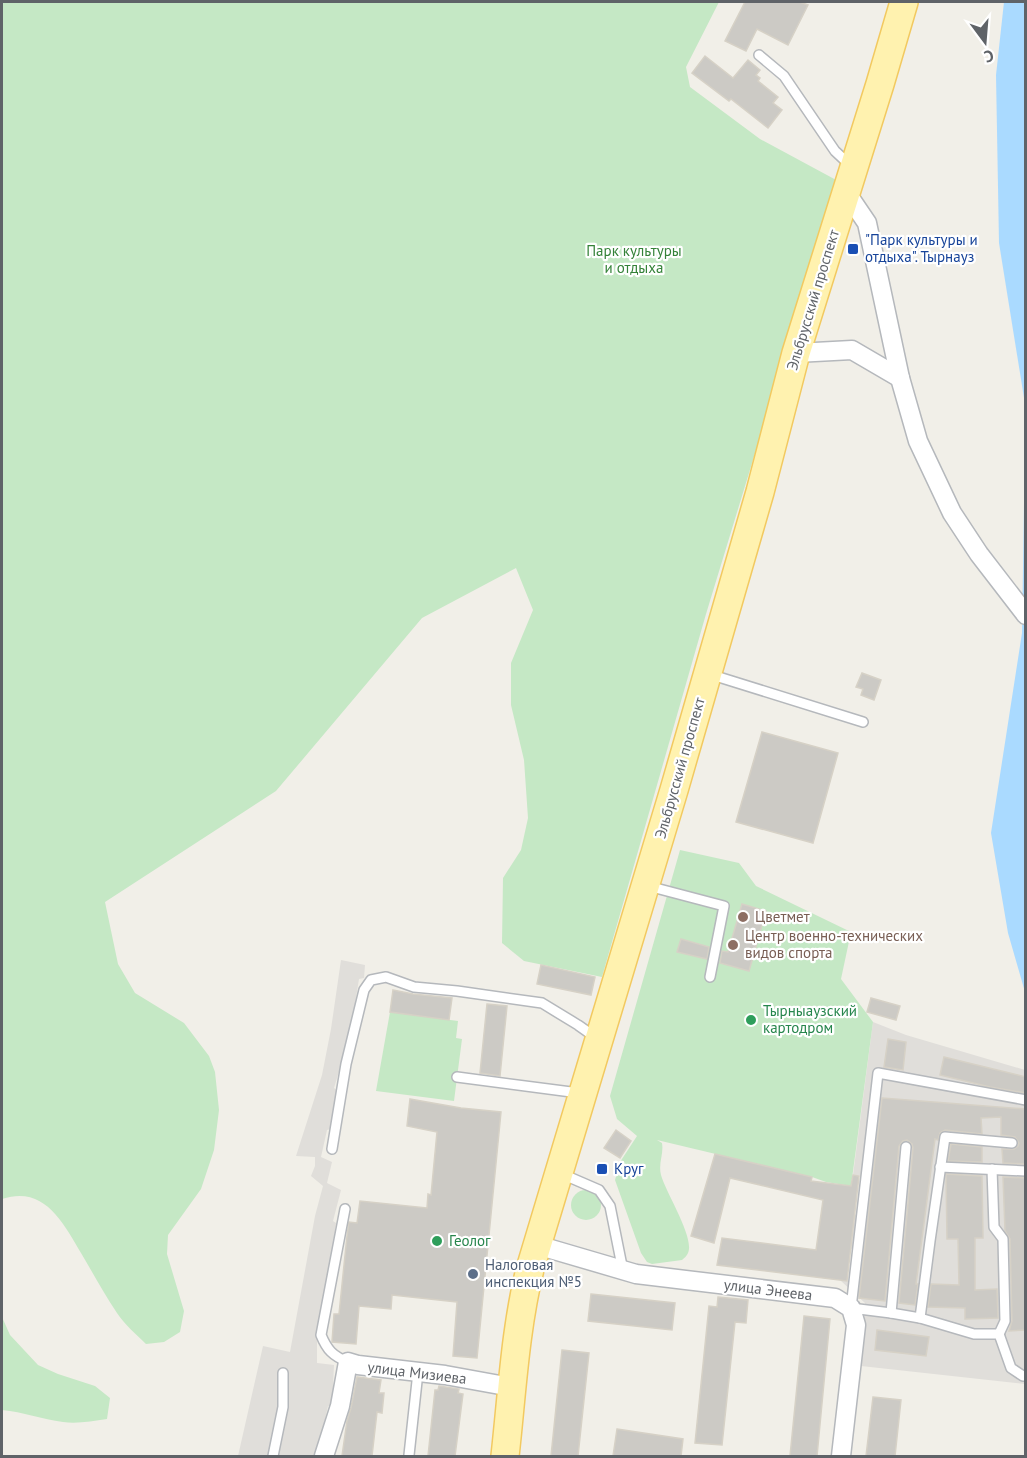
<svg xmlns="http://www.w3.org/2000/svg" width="1027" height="1458" font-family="'PT Sans',sans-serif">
	<rect width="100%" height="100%" fill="#f1efe8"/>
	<g fill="#e0deda">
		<polygon points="341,960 365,965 364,978 359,979 350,1035 334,1088 341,1093 331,1129 327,1130 321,1157 332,1162 327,1183 341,1190 333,1221 336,1223 330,1274 317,1339 317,1363 334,1365 332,1407 328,1406 322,1433 315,1456 238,1456 263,1346 290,1352 315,1216 323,1186 311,1176 315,1166 315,1157 296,1156 322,1075 331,1029"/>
		<polygon points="873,1022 906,1035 1025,1070 1025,1384 861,1366 865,1303 841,1281 850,1281 853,1249 845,1248 849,1214 858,1215 862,1176 853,1175"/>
	</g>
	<g fill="#c5e8c5">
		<path d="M 2,2 L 719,2 L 686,67 L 690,87 L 760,139 L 838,181 L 706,614 L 602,977 L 524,961 L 502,943 L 503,878 L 521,850 L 528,818 L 524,760 L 511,705 L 511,663 L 533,610 L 516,568 L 422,618 L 276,791 L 105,902 L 118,964 L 135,993 L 184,1023 L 209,1056 L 215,1072 L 219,1110 L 214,1150 L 201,1189 L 168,1235 L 167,1254 L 184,1311 L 180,1332 L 164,1342 L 146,1344 C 136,1334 124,1324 117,1313 C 104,1294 93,1273 81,1253 C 63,1222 44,1185 2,1199 Z"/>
		<path d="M 680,850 L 739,863 L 756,886 L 851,932 L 841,979 L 873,1022 L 851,1186 L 826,1182 L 812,1177 L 657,1140 L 662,1143 C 664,1154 658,1163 661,1175 C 666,1193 695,1238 688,1253 C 687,1256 684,1258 682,1260 L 652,1264 L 647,1262 L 641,1253 L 615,1180 L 620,1162 L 637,1136 L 617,1119 L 610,1096 Z"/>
		<polygon points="390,1012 458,1021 456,1038 462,1039 454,1101 376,1091"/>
		<circle cx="586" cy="1205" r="15"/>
		<path d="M 2,1317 L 10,1335 L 38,1365 L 58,1374 L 95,1386 L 110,1398 L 107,1419 C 92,1421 78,1424 63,1422 C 42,1419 23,1412 2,1410 Z"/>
	</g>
	<g fill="#aadaff">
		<polygon points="1004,2 1025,2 1025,404 999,243 996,75"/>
		<polygon points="1025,438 1025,992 1008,933 991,833 1022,633"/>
	</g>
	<g fill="#cccac5" stroke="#d6d1c6" stroke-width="1.5">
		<polygon points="745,2 800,2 808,5 788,45 757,29 746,51 725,41"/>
		<polygon points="705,56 733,78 748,60 760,70 756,75 760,78 758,81 778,97 773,103 782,110 768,128 731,99 729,101 692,73"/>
		<polygon points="862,673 881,680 874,700 861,695 863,689 856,687"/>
		<polygon points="762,732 838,753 813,843 736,822"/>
		<polygon points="742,904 766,911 749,971 720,963 722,951 728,952"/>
		<polygon points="681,939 709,947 707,959 677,952"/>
		<polygon points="541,965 595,977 591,995 537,984"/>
		<polygon points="393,990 413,994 452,998 449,1020 390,1012"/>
		<polygon points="871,998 900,1006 896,1020 867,1012"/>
		<polygon points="487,1004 507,1006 500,1076 480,1073"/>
		<polygon points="888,1039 906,1042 903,1070 884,1067"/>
		<polygon points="944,1057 1026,1077 1026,1093 990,1087 940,1075"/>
		<polygon points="882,1098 1026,1109 1026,1164 1003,1163 1002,1149 1014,1149 1018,1146 1019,1143 1015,1137 1001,1135 1001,1117 981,1118 982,1134 945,1130 940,1133 938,1140 935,1139 916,1284 918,1284 915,1305 899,1303 913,1148 912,1144 907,1140 903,1141 899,1146 885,1301 859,1298"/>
		<polygon points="410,1099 461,1108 501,1112 477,1358 453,1356 457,1302 392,1295 391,1309 359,1306 356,1344 332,1342 334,1314 339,1314 347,1236 349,1222 357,1223 360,1201 427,1208 428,1194 431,1195 437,1132 407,1126"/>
		<polygon points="616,1130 631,1141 620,1158 604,1148"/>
		<polygon points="951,1144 982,1147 982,1162 948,1161"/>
		<polygon points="715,1154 812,1177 811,1181 851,1186 853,1175 859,1176 847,1281 717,1265 722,1238 816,1250 823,1200 730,1178 714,1243 691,1236"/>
		<polygon points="946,1174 982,1176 983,1238 975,1238 975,1290 997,1289 998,1318 965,1319 965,1308 928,1307 931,1284 959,1285 958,1239 947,1239"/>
		<polygon points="1003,1177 1026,1178 1026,1330 1009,1331 1012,1321 1010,1239 1005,1231"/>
		<polygon points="591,1294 675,1303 672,1330 588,1321"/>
		<polygon points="718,1297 748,1300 746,1323 735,1322 722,1445 695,1443 709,1306 717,1307"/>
		<polygon points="804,1316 830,1319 817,1456 790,1456"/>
		<polygon points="877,1330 929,1337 926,1356 875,1350"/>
		<polygon points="562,1350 589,1353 578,1456 551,1456"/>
		<polygon points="357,1377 381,1380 379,1393 384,1393 382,1413 377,1412 372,1456 342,1456 347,1421 351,1408"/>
		<polygon points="439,1386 459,1389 458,1393 463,1394 455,1456 428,1456 435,1390 438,1390"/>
		<polygon points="873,1397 901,1400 895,1456 866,1456"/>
		<polygon points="617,1429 683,1439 681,1456 613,1456"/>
	</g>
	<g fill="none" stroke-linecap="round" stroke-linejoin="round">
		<g stroke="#b5b8bc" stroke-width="12">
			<g id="lane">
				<polyline points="759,55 784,76 835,151 850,165"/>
				<polyline points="709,674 863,722"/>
				<polyline points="648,886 724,906 710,977"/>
				<polyline points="457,1077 579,1093"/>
				<polyline points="1026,1100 878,1073 851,1308 891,1313 920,1318 974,1334 999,1334 1011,1368 1023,1376 1026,1376"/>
				<polyline points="332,1149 346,1064 364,990 371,980 386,977 414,987 457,991 542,1003 578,1025 595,1037"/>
				<polyline points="940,1167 1026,1171"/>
				<polyline points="992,1169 994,1227 1003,1239 1005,1321 999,1334"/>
				<polyline points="562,1174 599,1190 610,1206 623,1271"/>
				<path d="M 345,1209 L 321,1335 C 327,1350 333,1356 348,1362"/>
				<polyline points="891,1313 906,1147"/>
				<polyline points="920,1318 930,1241 945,1137 1012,1143"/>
				<polyline points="409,1455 418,1372"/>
				<polyline points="273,1456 283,1407 283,1373"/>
			</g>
		</g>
		<g stroke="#b5b8bc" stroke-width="21">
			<g id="street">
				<polyline points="846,192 867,223 900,378 918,441 952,513 979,554 1026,615"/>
				<polyline points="796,353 852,350 900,378"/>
				<polyline points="537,1245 636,1274 835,1298 851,1308 856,1325 841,1456"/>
				<polyline points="324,1456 340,1406 348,1362 358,1365 445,1375 511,1387"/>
			</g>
		</g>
		<g stroke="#f2c960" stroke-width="30">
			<path id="primary" d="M 505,1456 C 512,1394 515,1330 530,1269 L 674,790 L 760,492 L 796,353 L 880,84 L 904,2"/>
		</g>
		<use href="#lane" stroke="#fff" stroke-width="9"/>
		<use href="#street" stroke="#fff" stroke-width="18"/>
		<use href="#primary" stroke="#fff2af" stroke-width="27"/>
	</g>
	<g fill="#1a4fb4" stroke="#fff" stroke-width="2">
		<rect x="847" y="243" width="12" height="12" rx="3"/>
		<rect x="596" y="1163" width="12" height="12" rx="3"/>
	</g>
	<g fill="#8d6e63" stroke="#fff" stroke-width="2">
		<circle cx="743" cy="917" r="6"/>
		<circle cx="733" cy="945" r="6"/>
	</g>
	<g fill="#2e9e5b" stroke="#fff" stroke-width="2">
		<circle cx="751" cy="1020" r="6"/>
		<circle cx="437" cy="1241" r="6"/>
	</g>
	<circle fill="#5c6f8a" stroke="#fff" stroke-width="2" cx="473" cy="1274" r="6"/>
	<g text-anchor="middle" stroke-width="4.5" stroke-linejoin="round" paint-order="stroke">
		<g font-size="15" fill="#164399" stroke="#fff" text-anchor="start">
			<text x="865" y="245">"Парк культуры и<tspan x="865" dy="17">отдыха". Тырнауз</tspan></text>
			<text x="614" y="1174">Круг</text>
		</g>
		<g font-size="15" fill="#348238" stroke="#fff">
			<text x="634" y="256">Парк культуры<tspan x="634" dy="17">и отдыха</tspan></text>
		</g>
		<g font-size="15" fill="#5f6368" stroke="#fff">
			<text transform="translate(813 300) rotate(-73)" y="5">Эльбрусский проспект</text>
			<text transform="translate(680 768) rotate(-74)" y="5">Эльбрусский проспект</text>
			<text transform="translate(768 1290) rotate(7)" y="5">улица Энеева</text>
			<text transform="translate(417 1373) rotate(7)" y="5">улица Мизиева</text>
		</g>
		<g font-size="15" fill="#785e54" stroke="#fff" text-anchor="start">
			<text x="755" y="922">Цветмет</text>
			<text x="745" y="941">Центр военно-технических<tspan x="745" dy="17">видов спорта</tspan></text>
		</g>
		<g font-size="15" fill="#27864d" stroke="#fff" text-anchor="start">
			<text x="763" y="1016">Тырныаузский<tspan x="763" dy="17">картодром</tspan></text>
			<text x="449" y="1246">Геолог</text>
		</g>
		<g font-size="15" fill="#4e5e75" stroke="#fff" text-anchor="start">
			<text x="485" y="1270">Налоговая<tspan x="485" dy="17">инспекция №5</tspan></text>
		</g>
	</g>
	<rect width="1027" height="1458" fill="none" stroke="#5f6368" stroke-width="6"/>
	<g transform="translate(985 42) rotate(164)" stroke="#ffffff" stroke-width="4.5" paint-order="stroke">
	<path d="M0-4.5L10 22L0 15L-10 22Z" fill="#5f6368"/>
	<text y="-9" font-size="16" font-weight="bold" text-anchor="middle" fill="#5f6368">С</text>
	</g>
</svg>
